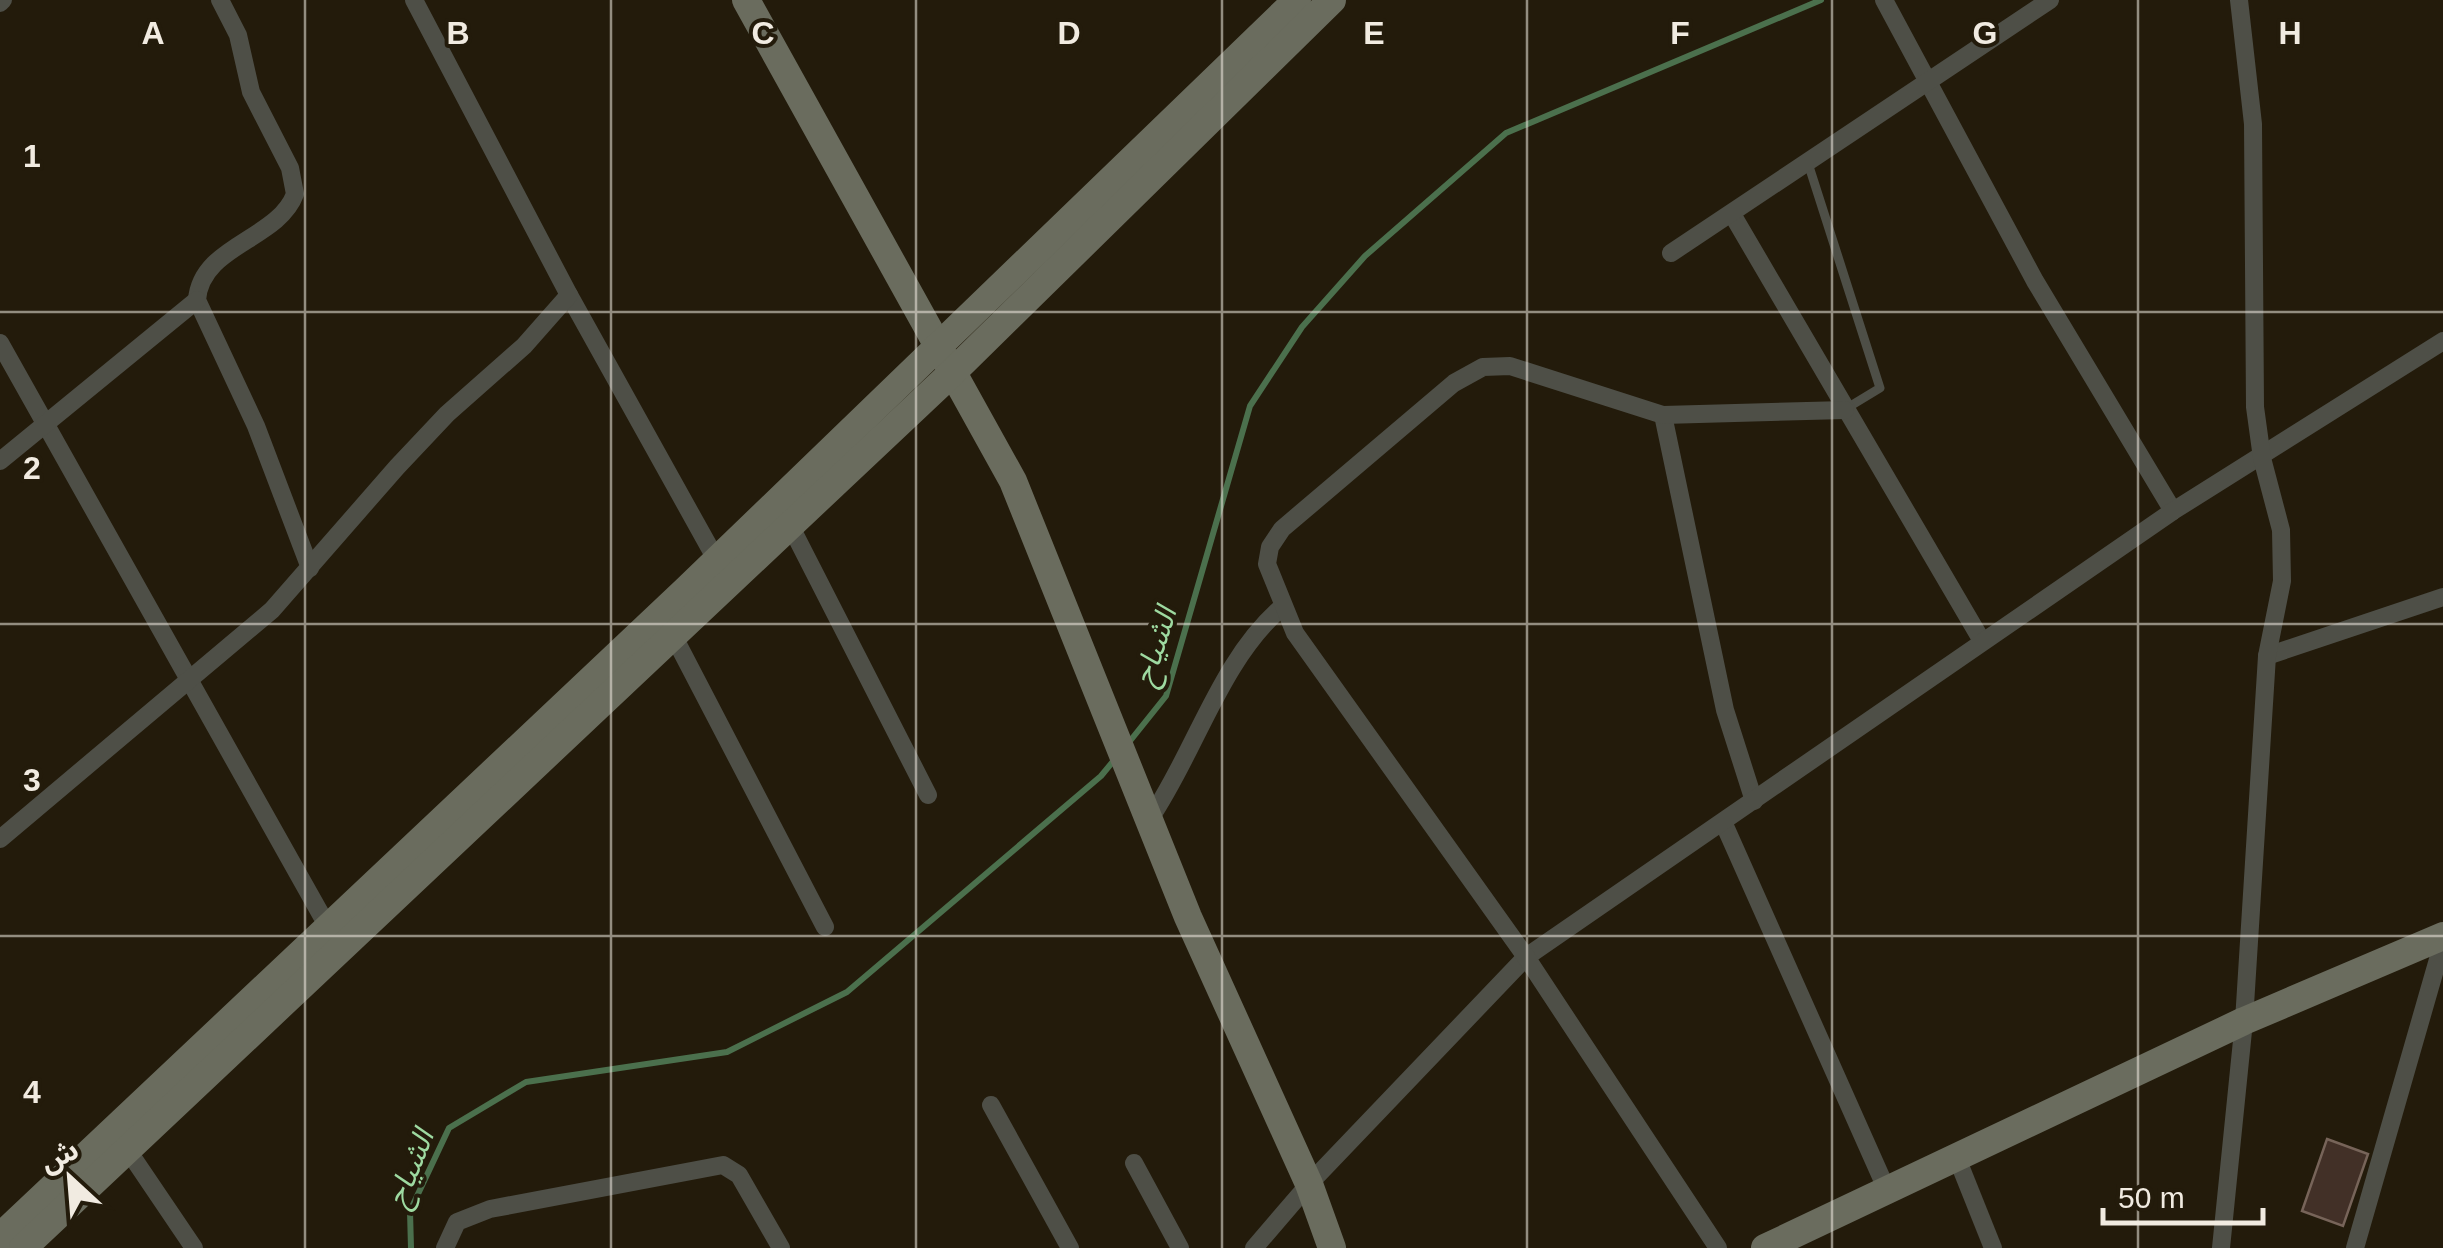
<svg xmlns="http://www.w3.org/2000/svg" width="2443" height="1248" font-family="Arial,'Noto Sans Arabic',sans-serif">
	<rect width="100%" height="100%" fill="#231b0b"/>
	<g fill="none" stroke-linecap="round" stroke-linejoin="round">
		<g stroke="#4b704d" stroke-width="6">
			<polyline points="1126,746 1166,696 1250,406 1302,327 1365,256 1506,133 1821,0"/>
			<polyline points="411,1248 410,1211 449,1128 526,1082 727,1052 847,992 1101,776 1115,759"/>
		</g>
	</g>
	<polygon fill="#423027" stroke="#776459" stroke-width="2.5" points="2327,1139 2368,1154 2343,1226 2302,1211"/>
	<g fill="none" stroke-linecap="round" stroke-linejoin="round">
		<polyline stroke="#4e4f47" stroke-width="9" points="1807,160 1880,388 1847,408"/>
		<g stroke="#4e4f47" stroke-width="18">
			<path d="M 220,0 L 238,35 L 251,92 L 290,168 L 295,194 C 278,240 201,245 197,300 L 256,426 L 310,568"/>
			<polyline points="1884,0 2035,281 2173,511"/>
			<polyline points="0,3 3,0"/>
			<polyline points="1732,214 1982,641"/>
			<polyline points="1671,253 2050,0"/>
			<polyline points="569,295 717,561"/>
			<polyline points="0,343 333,936"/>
			<polyline points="1663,415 1725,710 1754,801"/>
			<polyline points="0,461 197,300"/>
			<polyline points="790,525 928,795"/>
			<polyline points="673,635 825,927"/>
			<polyline points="2267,656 2443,597"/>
			<path d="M 1151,817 C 1197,748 1220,661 1282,607"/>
			<polyline points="1724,824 1886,1188"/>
			<polyline points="0,839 272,610 397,467 447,414 524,346 569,295 414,0"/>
			<polyline points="991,1105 1070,1248"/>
			<polyline points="127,1149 194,1248"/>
			<polyline points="1957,1158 1993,1248"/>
			<polyline points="1134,1163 1180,1248"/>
			<polyline points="445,1248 457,1222 490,1209 723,1165 739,1175 781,1248"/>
			<polyline points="1254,1248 1309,1184 1526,957 2173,511 2443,341"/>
			<polyline points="1718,1248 1526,957 1295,633 1267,564 1270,547 1282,529 1454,383 1483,367 1510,366 1663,415 1845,410"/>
			<polyline points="2221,1248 2244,1021 2267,656 2282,581 2281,530 2262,458 2255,407 2253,124 2239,0"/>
			<polyline points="2355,1248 2443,942"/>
		</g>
		<g stroke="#6a6c5e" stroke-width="28">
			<polyline points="746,0 1013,481 1188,917 1309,1184 1332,1248"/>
			<polyline points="0,1237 686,590 1297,0"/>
			<polyline points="23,1248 953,372 1332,0"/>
			<polyline points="1765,1248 2244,1021 2443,936"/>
		</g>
	</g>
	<path fill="none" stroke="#f1ebe1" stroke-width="2.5" stroke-opacity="0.55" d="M 305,0 L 305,1248M 611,0 L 611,1248M 916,0 L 916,1248M 1222,0 L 1222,1248M 1527,0 L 1527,1248M 1832,0 L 1832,1248M 2138,0 L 2138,1248M 0,312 L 2443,312M 0,624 L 2443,624M 0,936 L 2443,936"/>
	<g text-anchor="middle" stroke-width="8" stroke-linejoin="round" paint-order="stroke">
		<g font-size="30" font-style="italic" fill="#9edaa1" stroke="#231b0b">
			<text transform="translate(1155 646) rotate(-72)" y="10">الشياح</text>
			<text transform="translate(410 1168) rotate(-68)" y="10">الشياح</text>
		</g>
	</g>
	<g font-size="32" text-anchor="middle" font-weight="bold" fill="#f1ebe1" stroke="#231b0b" stroke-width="8" stroke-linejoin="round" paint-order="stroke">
		<text x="153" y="44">A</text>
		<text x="458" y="44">B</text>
		<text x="763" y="44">C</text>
		<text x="1069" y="44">D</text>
		<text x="1374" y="44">E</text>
		<text x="1680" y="44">F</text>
		<text x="1985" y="44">G</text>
		<text x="2290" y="44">H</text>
		<text x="32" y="167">1</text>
		<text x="32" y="479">2</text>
		<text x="32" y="791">3</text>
		<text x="32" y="1103">4</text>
	</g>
	<g transform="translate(70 1178) rotate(334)" stroke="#231b0b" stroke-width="8" paint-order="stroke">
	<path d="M0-8L18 38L0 25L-18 38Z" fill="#f1ebe1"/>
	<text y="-15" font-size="28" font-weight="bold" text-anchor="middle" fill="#f1ebe1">ش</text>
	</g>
	<path d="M2103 1208v15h160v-15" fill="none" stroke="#f1ebe1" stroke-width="5"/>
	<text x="2118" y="1208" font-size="30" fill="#f1ebe1" stroke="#231b0b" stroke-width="8" paint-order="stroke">50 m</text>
</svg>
